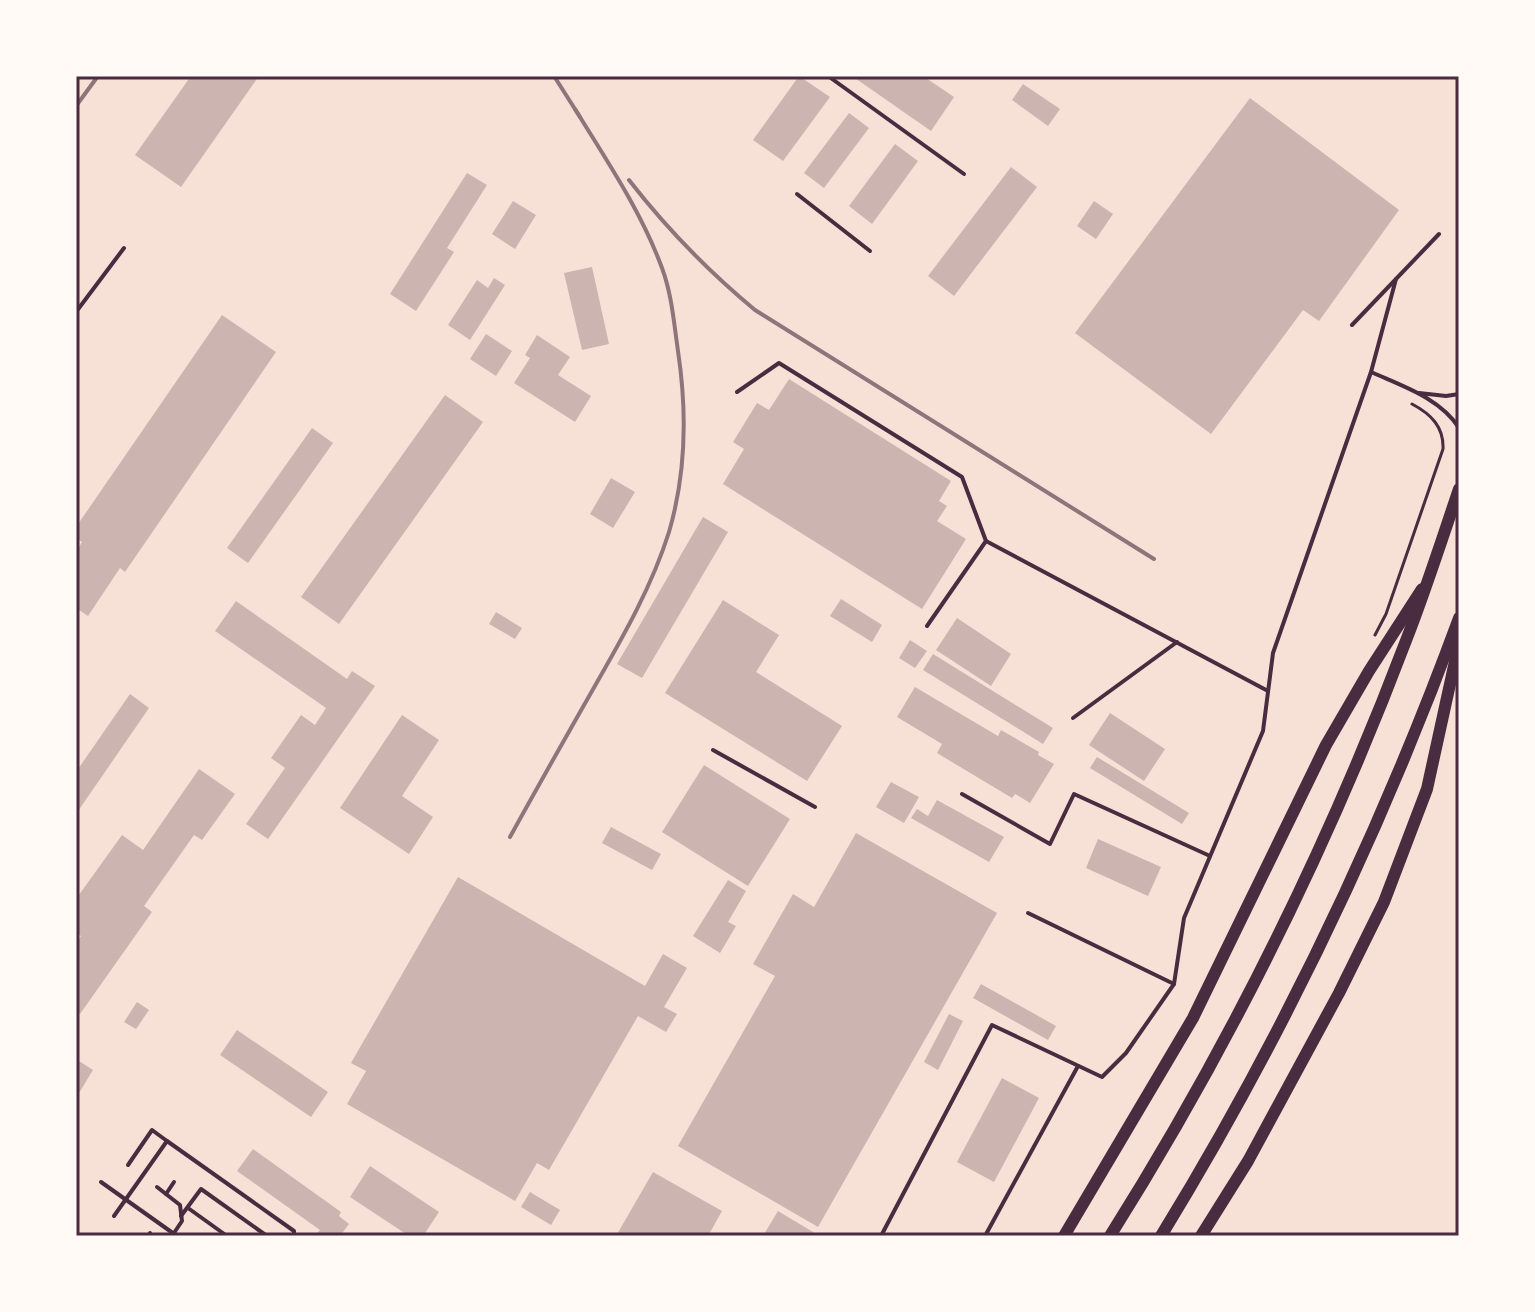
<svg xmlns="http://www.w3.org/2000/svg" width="1535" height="1312" font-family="'Work Sans',sans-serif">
	<rect width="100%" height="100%" fill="#f7e1d7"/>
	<g fill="#ccb4b1">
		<polygon points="191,76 259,76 181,187 135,155"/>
		<polygon points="799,76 830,97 783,161 753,140"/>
		<polygon points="852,76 923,76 954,97 931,131"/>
		<polygon points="1023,84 1060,109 1048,126 1012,100"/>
		<polygon points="1250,98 1399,210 1319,321 1303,310 1211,434 1075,333"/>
		<polygon points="849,113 869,128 824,188 804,173"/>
		<polygon points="895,144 918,161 872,224 849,206"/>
		<polygon points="1011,167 1037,187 954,296 928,276"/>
		<polygon points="467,173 487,185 447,248 454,252 416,311 390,294"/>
		<polygon points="513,201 536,215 515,249 492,234"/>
		<polygon points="1094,201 1113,214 1096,239 1077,226"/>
		<polygon points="592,267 609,344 582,350 564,273"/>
		<polygon points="494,278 505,285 470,340 448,325 477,280 488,288"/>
		<polygon points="222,315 276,352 125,572 120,568 88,616 76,608 76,552 82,542 76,538 76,527"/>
		<polygon points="486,334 512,351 496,376 470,359"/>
		<polygon points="537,335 570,357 558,375 591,396 575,422 514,383 530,358 525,355"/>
		<polygon points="789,379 951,481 939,501 947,506 937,521 966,539 922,609 723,484 744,449 733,442 757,403 769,410"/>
		<polygon points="445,395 483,422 339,624 301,597"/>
		<polygon points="312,428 333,443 248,563 227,548"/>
		<polygon points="611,478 635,492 613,528 590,514"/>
		<polygon points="703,517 728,532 642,678 617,664"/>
		<polygon points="841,599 882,625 872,642 830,616"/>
		<polygon points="723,600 779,635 756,672 842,726 807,781 665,693"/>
		<polygon points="236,601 347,679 352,671 375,686 268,839 246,824 285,768 271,758 301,715 315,725 326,708 215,631"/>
		<polygon points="496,612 522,628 515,639 489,624"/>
		<polygon points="957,618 1011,654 991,686 936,650"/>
		<polygon points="910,640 927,651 915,668 899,658"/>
		<polygon points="933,654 1053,728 1043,744 923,670"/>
		<polygon points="915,687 998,736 1001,730 1039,752 1038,755 1054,764 1030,803 1015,794 1012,798 937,753 942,744 897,717"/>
		<polygon points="130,694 149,708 76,814 76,772"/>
		<polygon points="1110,713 1165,749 1144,781 1089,745"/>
		<polygon points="402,715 439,740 402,796 433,817 409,854 340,808"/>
		<polygon points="1097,757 1189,813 1182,824 1090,768"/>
		<polygon points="704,765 790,819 748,886 662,832"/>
		<polygon points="199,769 235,794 202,840 194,835 144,906 152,912 80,1014 76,1011 76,944 81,936 76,933 76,899 122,835 143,850"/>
		<polygon points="891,782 919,797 904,823 876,807"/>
		<polygon points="937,800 1004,837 989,862 911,818 917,809 928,816"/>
		<polygon points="611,827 661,854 652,870 602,843"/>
		<polygon points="856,833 997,913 818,1227 678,1146 775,976 753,964 793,894 814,907"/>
		<polygon points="1098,839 1161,867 1148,896 1086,868"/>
		<polygon points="458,877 645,986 663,954 687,968 664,1007 677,1014 666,1032 638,1016 549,1170 537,1163 515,1201 347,1104 366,1071 351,1063"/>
		<polygon points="728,880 746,891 728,922 736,926 720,953 693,936"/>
		<polygon points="981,984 1056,1026 1048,1040 973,998"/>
		<polygon points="137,1002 149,1010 136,1029 124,1022"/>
		<polygon points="949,1014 963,1021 938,1070 924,1062"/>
		<polygon points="237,1030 328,1092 311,1117 220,1055"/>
		<polygon points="76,1059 93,1070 76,1098"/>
		<polygon points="1002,1078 1039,1098 994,1182 957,1162"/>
		<polygon points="253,1149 341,1212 339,1216 349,1224 340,1236 315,1236 320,1230 237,1171"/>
		<polygon points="370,1166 439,1212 423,1236 409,1236 350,1197"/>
		<polygon points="653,1172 722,1211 708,1236 616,1236"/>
		<polygon points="530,1192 560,1210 551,1225 521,1207"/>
		<polygon points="778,1211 813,1232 811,1236 763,1236"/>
	</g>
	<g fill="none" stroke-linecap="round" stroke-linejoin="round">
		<path stroke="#4a2c40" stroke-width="3" d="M 1375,635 L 1386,614 L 1443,449 C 1444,427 1431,414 1412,404"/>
		<g stroke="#4a2c40" stroke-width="4">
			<polyline points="828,76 964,174"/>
			<polyline points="797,194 870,251"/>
			<polyline points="76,312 124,248"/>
			<polyline points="1352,325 1439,234"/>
			<path d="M 1371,372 C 1402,386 1440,398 1459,428"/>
			<polyline points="737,392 779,363 962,477 986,541"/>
			<polyline points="1419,393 1446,396 1459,394"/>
			<polyline points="927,626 986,541 1268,691"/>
			<polyline points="1073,718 1177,642"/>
			<polyline points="713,750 815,807"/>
			<polyline points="962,794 1050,844 1074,794 1210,856"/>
			<polyline points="1028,913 1174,984"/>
			<polyline points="128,1165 152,1130 167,1141"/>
			<polyline points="101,1182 177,1236"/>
			<polyline points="157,1187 180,1205 182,1221 174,1233"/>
			<polyline points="166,1194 174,1182"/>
			<polyline points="188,1208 227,1236"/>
			<polyline points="114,1216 167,1141 294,1231 294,1236"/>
			<polyline points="181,1216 201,1189 267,1236"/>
			<polyline points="148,1236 150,1233"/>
			<polyline points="881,1236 992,1025 1102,1077 1126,1053 1174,984 1184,918 1263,731 1273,653 1371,372 1396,279"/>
			<polyline points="985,1236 1078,1066"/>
		</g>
		<g stroke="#4a2c40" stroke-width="12">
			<polyline points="1064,1236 1193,1018 1326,745 1369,671 1422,589"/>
			<polyline points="1201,1236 1248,1161 1339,993 1384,902 1427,789 1459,643"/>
		</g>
		<g stroke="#4a2c40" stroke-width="12">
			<path d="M 1110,1236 C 1229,1047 1328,847 1407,638 C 1426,589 1442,539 1459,489"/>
			<path d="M 1161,1236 C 1281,1040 1380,833 1459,618"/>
		</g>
		<g stroke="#8f747c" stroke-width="4">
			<polyline points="554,76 580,117"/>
			<polyline points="76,106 98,76"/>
			<path d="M 629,180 C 667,229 708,271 755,310 L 1154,559"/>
			<path d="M 510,837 C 538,786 567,735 596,684 C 624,635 652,586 669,532 C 686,474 687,411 678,351 C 674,324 672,295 662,268 C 641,211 607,161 575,109"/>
		</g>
	</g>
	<rect width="1535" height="1312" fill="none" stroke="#fffaf5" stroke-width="156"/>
	<rect x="78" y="78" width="1379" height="1156" fill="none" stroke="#4a2c40" stroke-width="3"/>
</svg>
